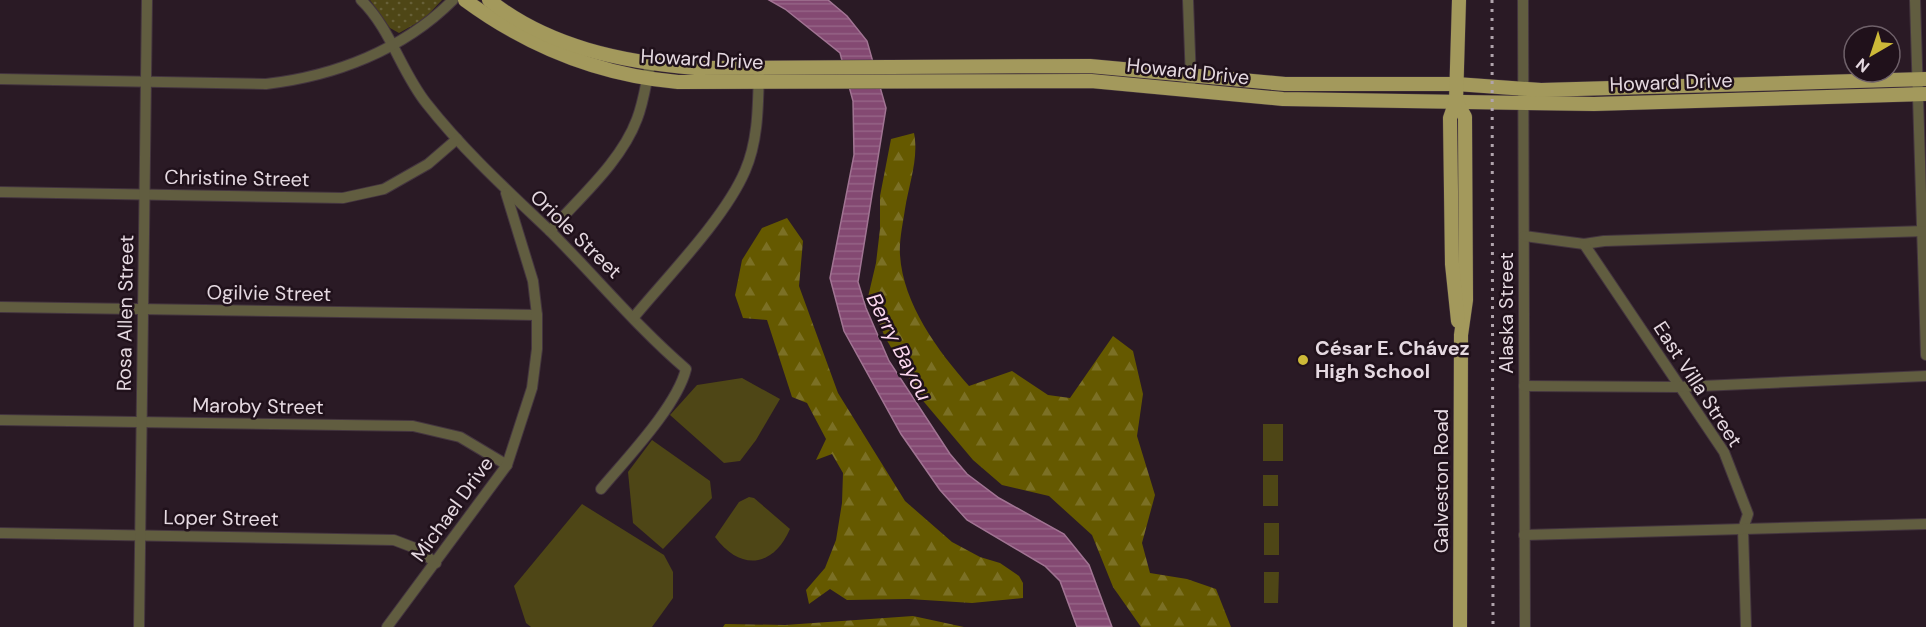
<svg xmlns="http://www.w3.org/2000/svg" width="1926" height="627" font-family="'DM Sans',sans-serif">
	<defs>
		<pattern id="grass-dots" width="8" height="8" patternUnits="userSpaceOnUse" patternTransform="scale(1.5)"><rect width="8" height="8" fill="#4e4616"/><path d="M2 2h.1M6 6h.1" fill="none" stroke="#676038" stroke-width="1.8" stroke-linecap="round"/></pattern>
		<pattern id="forest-firs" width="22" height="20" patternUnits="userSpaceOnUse" patternTransform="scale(1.5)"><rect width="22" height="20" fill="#655900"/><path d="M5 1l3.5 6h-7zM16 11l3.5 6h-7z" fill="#7b7025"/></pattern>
		<pattern id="water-rules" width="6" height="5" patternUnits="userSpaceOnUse" patternTransform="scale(1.5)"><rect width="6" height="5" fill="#844972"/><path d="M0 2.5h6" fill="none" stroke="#956386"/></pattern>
	</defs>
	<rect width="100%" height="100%" fill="#2a1a25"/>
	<polygon fill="url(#grass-dots)" points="370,0 442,0 424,19 399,33 390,28"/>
	<g fill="url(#forest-firs)">
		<path d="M 914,133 C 919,158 909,184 905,209 C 903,223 899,240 900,255 C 903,304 938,351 969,386 L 1012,371 L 1048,395 L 1070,398 L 1113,336 L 1133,351 L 1143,394 L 1137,436 L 1155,495 L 1142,543 L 1150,573 L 1187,579 L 1216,589 L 1231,627 L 1141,627 L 1113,587 L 1092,535 L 1049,496 L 1002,485 L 973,460 L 919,396 L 885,337 L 868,297 L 876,263 L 880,229 L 880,196 L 891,139 Z"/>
		<polygon points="787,218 803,241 799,286 838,393 905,501 952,542 980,557 1000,563 1019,576 1023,583 1023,598 972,603 909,599 847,600 830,589 809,604 806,590 825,568 836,540 842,503 843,473 832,454 816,460 826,439 807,403 792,397 767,320 743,318 735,295 742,260 762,228"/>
		<polygon points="913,616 964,627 723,627 725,624 785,625"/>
	</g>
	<g fill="#4e4616">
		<polygon points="742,378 780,399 756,440 740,461 724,463 670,415 697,385"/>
		<rect x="1263" y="424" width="20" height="37"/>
		<polygon points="652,440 710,481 712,498 663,549 633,523 628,472"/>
		<rect x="1263" y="475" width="15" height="31"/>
		<path d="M 749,497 L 754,498 L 790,529 C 773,568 740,571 715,537 L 739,502 Z"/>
		<polygon points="582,504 664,555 673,572 673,598 652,627 531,627 526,623 514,586"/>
		<rect x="1264" y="523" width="15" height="32"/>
		<polygon points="1264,572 1279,572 1278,603 1264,603"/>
	</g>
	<polygon fill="url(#water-rules)" stroke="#a17493" stroke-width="1.5" points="769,0 828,0 847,16 867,41 886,108 858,282 866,308 889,361 950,454 967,474 999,498 1064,534 1089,565 1112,627 1077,627 1060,581 1045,566 967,520 940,490 901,434 844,331 830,278 854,155 853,101 840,53 785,9"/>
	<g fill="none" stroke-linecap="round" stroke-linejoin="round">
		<g stroke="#44353f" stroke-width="12">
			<g id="minor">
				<path d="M 361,0 C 391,29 401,72 427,104 C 464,151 508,191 551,232 C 596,277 638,328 686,369 C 677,406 627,458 601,489"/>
				<polyline points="1188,0 1191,81"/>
				<polyline points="1523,0 1525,627"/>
				<polyline points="1915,0 1926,355"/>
				<path d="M 0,79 L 266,84 C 335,76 403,50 453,0"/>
				<polyline points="0,192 343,198 384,189 428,164 457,139"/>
				<path d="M 550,231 C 580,197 621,162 637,119 C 644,101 646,82 650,65"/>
				<polyline points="1524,236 1584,244 1604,241 1926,231"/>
				<polyline points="1584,244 1724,452 1748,514 1743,529 1746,627"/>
				<polyline points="0,307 537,315"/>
				<path d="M 634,317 C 667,277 725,218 745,171 C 759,139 758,102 759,67"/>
				<polyline points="1524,386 1679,387 1926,376"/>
				<polyline points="0,420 413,426 460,437 507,465"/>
				<polyline points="0,533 394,540 415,548 436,563"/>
				<polyline points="1524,535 1926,524"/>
				<polyline points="139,627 147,0"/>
				<polyline points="387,627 507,465 532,388 537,349 537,315 533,281 506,193"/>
			</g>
		</g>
		<g stroke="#44353f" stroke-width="15">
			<g id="major">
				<path d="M 465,0 C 529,47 598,75 678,82 L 1091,81 L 1283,99 L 1594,104 L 1926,94"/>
				<path d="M 489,0 C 548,47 622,62 695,68 L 1090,66 L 1285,84 L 1456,84 L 1541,90 L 1926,79"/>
				<polyline points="1456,101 1465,117 1466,300 1461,335 1460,627"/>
				<polyline points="1458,321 1452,264 1450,118 1456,101 1459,0"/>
			</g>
		</g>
		<use href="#minor" stroke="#615d40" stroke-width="10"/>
		<use href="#major" stroke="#a3995c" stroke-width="14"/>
		<polyline stroke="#b0a3ac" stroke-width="3" stroke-dasharray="3 6" stroke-linecap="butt" points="1492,0 1493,627"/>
	</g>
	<circle fill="#cdb938" stroke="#20111b" stroke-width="2" cx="1303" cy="360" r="6"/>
	<g text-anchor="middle" stroke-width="5" stroke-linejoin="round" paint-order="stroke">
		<g font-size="20" fill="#e5d9e1" stroke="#20111b">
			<text transform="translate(702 59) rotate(3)" y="7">Howard Drive</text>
			<text transform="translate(1188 71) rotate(6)" y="7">Howard Drive</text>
			<text transform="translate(1671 82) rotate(-2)" y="7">Howard Drive</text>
			<text transform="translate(237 178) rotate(1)" y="7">Christine Street</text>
			<text transform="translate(576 234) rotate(44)" y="7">Oriole Street</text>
			<text transform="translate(269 293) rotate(1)" y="7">Ogilvie Street</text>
			<text transform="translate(125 313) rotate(-89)" y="7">Rosa Allen Street</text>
			<text transform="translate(1506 313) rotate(-90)" y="7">Alaska Street</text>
			<text transform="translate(1698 384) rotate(57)" y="7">East Villa Street</text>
			<text transform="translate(258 406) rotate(1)" y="7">Maroby Street</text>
			<text transform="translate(1441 481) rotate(-90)" y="7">Galveston Road</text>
			<text transform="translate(452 509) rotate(-54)" y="7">Michael Drive</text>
			<text transform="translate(221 518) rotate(1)" y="7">Loper Street</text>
		</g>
		<g font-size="20" font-weight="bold" fill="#e5d9e1" stroke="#20111b" text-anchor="start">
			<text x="1315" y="355">César E. Chávez<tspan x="1315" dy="23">High School</tspan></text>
		</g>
		<g font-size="21" font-style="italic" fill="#fcd8ef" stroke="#20111b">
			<text transform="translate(899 347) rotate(63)" y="7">Berry Bayou</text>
		</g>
	</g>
	<g transform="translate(1872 54) rotate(219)"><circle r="28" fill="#20111b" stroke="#6f616a" stroke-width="1.5"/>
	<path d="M0-4.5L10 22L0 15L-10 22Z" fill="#cdb938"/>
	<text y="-9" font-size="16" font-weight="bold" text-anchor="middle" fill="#e5d9e1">N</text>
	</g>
</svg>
